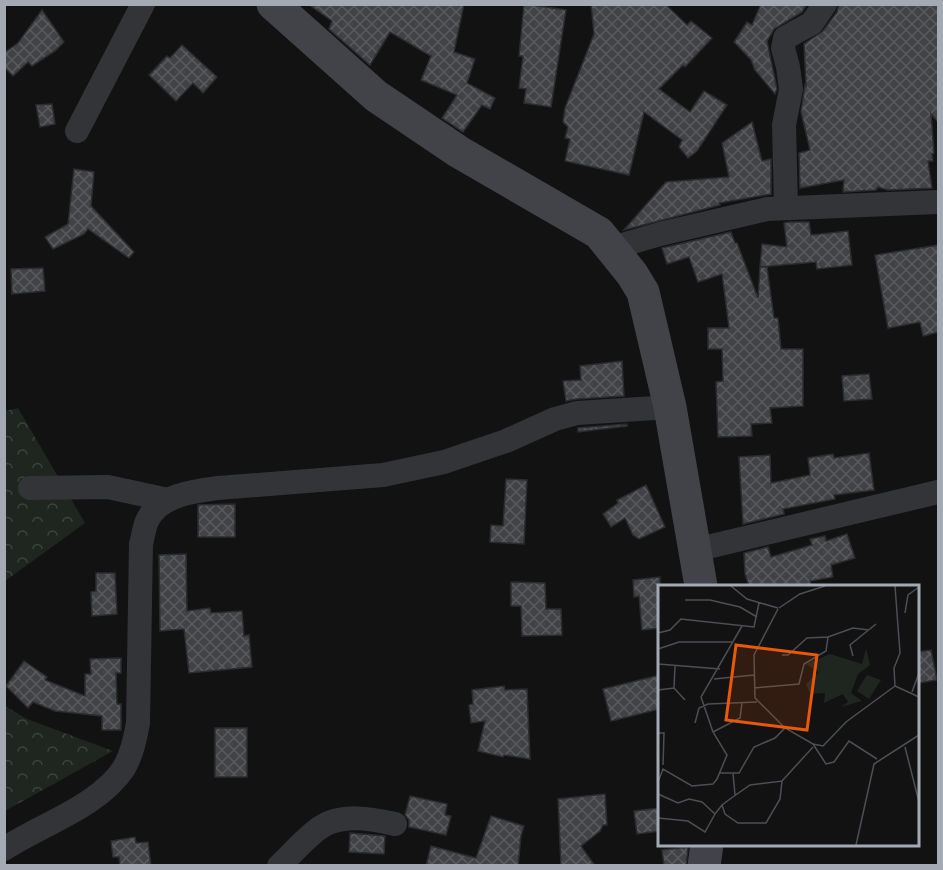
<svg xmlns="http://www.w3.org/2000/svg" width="943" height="870" font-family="Jost,sans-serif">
	<defs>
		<pattern id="forest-crowns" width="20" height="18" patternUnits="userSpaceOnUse" patternTransform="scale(1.5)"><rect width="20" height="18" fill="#1e261f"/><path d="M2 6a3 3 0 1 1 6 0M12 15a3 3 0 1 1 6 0" fill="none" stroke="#3c433d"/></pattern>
		<pattern id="building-cross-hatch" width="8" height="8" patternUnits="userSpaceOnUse" patternTransform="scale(1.5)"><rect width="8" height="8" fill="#414246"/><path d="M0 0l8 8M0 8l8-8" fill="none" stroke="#595b5e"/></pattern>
	</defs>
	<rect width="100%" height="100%" fill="#121213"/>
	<g fill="url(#forest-crowns)">
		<polygon points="18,408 85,523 5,581 5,411"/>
		<polygon points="5,706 27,719 113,751 5,811"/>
	</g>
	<g fill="url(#building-cross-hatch)" stroke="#2c2c2f" stroke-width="1.5">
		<polygon points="308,4 464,4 454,52 475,59 467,83 495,98 490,109 482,105 463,132 442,118 457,95 421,80 431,56 390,32 370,65 329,29 332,21"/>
		<polygon points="524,4 566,10 551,107 524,103 526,89 519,88 523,56 519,56"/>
		<polygon points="591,4 665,4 687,25 691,21 712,38 685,67 683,65 659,89 690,112 704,91 727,105 697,151 688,158 679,147 682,140 644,112 629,175 565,161 570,139 565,138 568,127 563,122 565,108 594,34"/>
		<polygon points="761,4 807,4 802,12 774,29 767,41 777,89 775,94 755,70 751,60 734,42 747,22 752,25"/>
		<polygon points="839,4 939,4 939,123 931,114 934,153 932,154 933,161 928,161 932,188 888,190 878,187 876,190 843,192 844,180 800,188 799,153 810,150 801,112 805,85 806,86 804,44 823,31 837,12"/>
		<polygon points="42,10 64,42 55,51 32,66 28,62 13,76 4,67 4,53 18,43"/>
		<polygon points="182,45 217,77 203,93 193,83 176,101 149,75 167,56 170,58"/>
		<polygon points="52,104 55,124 40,127 36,105"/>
		<polygon points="752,122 762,161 771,159 771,194 719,203 720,205 624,230 666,182 729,177 722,143"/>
		<polygon points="74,169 94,172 91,206 134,252 129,258 88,229 84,234 53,249 45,237 68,224"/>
		<polygon points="790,222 809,222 811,235 848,231 852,265 817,269 816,262 760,267 762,244 787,247 784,223"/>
		<polygon points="731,232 735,243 737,243 758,298 760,267 767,267 774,318 778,318 781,349 803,349 803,406 770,408 772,423 751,424 752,436 718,437 716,382 723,381 722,349 708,349 708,328 729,328 722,274 698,282 689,257 667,264 662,248"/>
		<polygon points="939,245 939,332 923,336 920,322 888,328 875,255"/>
		<polygon points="43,268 45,291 12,294 11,269"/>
		<polygon points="622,361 624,396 576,399 566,401 563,381 581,380 580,366"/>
		<polygon points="869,374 872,399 844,401 842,376"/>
		<polygon points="627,424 627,426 578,432 578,428"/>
		<polygon points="869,453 874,490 834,495 835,499 783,509 784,514 743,524 739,457 770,455 771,483 810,475 808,458 833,454 834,458"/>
		<polygon points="506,479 527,480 524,544 490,542 491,525 503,526"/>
		<polygon points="646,485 665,527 639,539 633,535 625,518 611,527 603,514 618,503 617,500"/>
		<polygon points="235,504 235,537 198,537 198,505"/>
		<polygon points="847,534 855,558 831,565 833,577 810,581 812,586 749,586 745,574 744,553 768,547 771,557 812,545 810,539 825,536 826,541"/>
		<polygon points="186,554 187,611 210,608 211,613 242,611 244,636 249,635 252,667 189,673 184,629 160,631 159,555"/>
		<polygon points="96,573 115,573 117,614 92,616 91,592 96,591"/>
		<polygon points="660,577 660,628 642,630 639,596 634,597 633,580"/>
		<polygon points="511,582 545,583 546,609 561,609 562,635 522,636 521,606 511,606"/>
		<polygon points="931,650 937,680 918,683 918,652"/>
		<polygon points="121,658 121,673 116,673 117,704 121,704 121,730 102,730 102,716 55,711 33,702 28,708 6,686 24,661 47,677 45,680 85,696 85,674 91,674 90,659"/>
		<polygon points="660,675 660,709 611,721 603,689"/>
		<polygon points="504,686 505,690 527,689 530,759 504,755 503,757 478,751 485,721 471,723 469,705 473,704 472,690"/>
		<rect x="215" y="728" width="32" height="49"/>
		<polygon points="605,794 607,825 603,825 600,831 581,846 595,866 561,866 558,799"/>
		<polygon points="410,796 447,804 445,815 451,816 446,835 409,827 409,820 405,815"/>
		<polygon points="660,808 660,831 637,834 634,811"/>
		<polygon points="491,816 524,826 521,836 518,866 426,866 431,846 476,858"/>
		<polygon points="350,833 385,836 384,854 349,852"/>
		<polygon points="135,837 136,843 148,842 151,866 120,866 119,857 113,857 111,841"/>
		<polygon points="688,847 686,866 664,866 662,850"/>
	</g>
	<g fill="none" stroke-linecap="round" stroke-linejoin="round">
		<g stroke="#333438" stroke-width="24">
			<polyline points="77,131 143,4"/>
			<polyline points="786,208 784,125 791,89 788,67 783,48 785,38 812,23 825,4"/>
			<polyline points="612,248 660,234 767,209 938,202"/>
			<polyline points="30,488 108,487 168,500"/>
			<polyline points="695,550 938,492"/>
			<path d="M 4,849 C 42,824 98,807 124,768 C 132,754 135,739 138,723 L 141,544 C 143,537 144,528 147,521 C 159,495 194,491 218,488 L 383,475 L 444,462 L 506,441 L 555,419 L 577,413 L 670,407"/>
			<path d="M 279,866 C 293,853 306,837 321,827 C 342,813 373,819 395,824"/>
		</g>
		<g stroke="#414348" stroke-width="33">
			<polyline points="273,4 376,96 459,152 599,233 632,274 643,292 670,407 701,586"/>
			<polyline points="704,866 707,844"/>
		</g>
	</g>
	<g transform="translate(658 585)">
		<rect width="261" height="261" fill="#121213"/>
		<path d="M 209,90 L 223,95 L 211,114 L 199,106 Z" fill="#1e261f"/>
		<path d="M 208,63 L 212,80 L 200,89 L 193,108 L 204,116 L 183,122 L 190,117 L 185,109 L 166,118 L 167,108 L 152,109 L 148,99 L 161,87 L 148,79 L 172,69 L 204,79 Z" fill="#1e261f"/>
		<path fill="none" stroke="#4c4f53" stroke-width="1.5" d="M 73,1 L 89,14 L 120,23M 27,15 L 52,15 L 82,22 L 99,32M 121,23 L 142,9 L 167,1M 120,24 L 96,70 L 97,113 L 127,143 L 155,159 L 165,161 L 188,137 L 237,101 L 236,83 L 242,68 L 237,1M 247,28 L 250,10 L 261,2M 0,48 L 12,45 L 23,34 L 96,42 L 101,18M 0,64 L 21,57 L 74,57M 124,70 L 130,70 L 149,53 L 170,52 L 195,43 L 211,45M 195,71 L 192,60 L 218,39M 0,79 L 62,84M 56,94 L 96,90M 237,101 L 261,112M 16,103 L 17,81M 96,103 L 141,99 L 146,79 L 168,66 L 170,52M 0,105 L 16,103 L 27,115M 254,107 L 261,88M 37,138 L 41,123 L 50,119 L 99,117M 55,147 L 82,133 L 84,118M 0,148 L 6,148 L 5,180M 155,159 L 168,179 L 176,177 L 191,156 L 219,174M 247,162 L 261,217M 62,188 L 81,188 L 96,162 L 117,153 L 127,143M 75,188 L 77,210M 124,196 L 155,162M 0,197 L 5,184 L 34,201 L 55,199 L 59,194 L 69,170 L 55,147 L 43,112 L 84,41M 0,209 L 20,218 L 31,214 L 44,217 L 57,229 L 64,220 L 72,214 L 92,200 L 124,196 L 122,214 L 108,238 L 80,238 L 67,229 L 64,220M 0,233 L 30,236 L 47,247 L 57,229M 198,260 L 216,179 L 261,150"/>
		<path fill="#e8590c" fill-opacity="0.15" stroke="#e8590c" stroke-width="3" d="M 78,60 L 159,70 L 149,145 L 68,135 Z"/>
		<rect width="261" height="261" fill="none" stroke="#a4aab3" stroke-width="3"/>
	</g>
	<rect width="943" height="870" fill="none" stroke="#a4aab3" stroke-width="12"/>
</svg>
